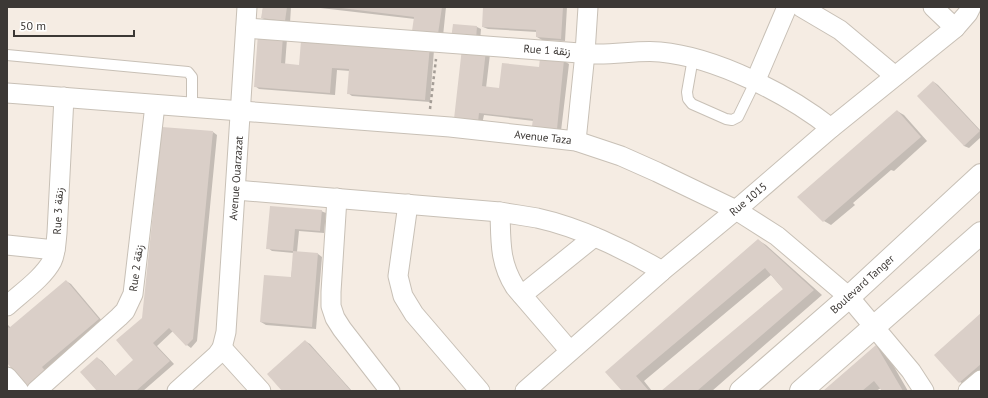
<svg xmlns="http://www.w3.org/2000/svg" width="988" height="398" font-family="'PT Sans',Vazirmatn,sans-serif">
	<rect width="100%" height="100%" fill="#f5ece3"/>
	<g fill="#0003">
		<polygon points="263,7 291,7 290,23 267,20 262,18"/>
		<polygon points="312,7 446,7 443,36 415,19"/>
		<polygon points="484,7 567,7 565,41 542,40 537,37 537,32 488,29 483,27"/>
		<polygon points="454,25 477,27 481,29 480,42"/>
		<polygon points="259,35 287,39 285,65 300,66 434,50 430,102 352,96 348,93 350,71 337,70 335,95 259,89 255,86"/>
		<polygon points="463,49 490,54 486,88 500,89 564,61 569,64 561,131 538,129 533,126 534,121 484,115 482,124 460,121"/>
		<polygon points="934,82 938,85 981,131 981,137 969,148 964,146"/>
		<polygon points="897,111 904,115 927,141 894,171 891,170 853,203 855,205 831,225 824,221 798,197"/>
		<polygon points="213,132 217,135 197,341 191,348 187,345 173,331 157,346 174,364 143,391 98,391 97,358 102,361 116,377 135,360 143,318"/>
		<polygon points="271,207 321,211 326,213 324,233 299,231 297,252 318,254 322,257 316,329 266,325 261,322 291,278 294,253 272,251 268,248"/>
		<polygon points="758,240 766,245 822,295 712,391 663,391 784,290 771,275 644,381 652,391 623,391 607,372"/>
		<polygon points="66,281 71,284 103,322 53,378 7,361 7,324 11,328"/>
		<polygon points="981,314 981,373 967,386 960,382 935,355"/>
		<polygon points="305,341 310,344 352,391 283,391"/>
		<polygon points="876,346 885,351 908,391 883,391 881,388 876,391 824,391"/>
	</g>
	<g fill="#dacfc8">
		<polygon points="263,7 287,7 285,21 261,18"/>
		<polygon points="333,7 442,7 438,34 412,31 414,17"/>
		<polygon points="483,7 563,7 561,39 536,37 536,30 482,27"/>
		<polygon points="453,24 477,26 476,40 451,39"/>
		<polygon points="258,34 283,36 281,63 299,65 301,41 430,46 425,100 347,94 349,69 332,68 330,93 254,87"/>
		<polygon points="462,48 486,50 482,86 499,88 502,63 539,67 540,58 564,60 557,129 532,126 533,119 479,113 478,122 454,119"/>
		<polygon points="933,81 980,131 964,146 917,96"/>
		<polygon points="897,110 921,137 823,222 797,197"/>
		<polygon points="162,127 213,131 193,339 186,346 169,328 153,343 170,361 136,391 97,391 80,372 97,357 115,376 133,360 116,340 142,318"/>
		<polygon points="270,206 322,210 320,231 295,229 293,251 318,253 312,327 260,322 264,275 291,277 293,251 266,249"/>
		<polygon points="758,239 814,290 697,391 661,391 783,289 765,268 636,376 649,391 622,391 605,372"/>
		<polygon points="66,280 99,319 42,367 49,375 30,390 7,363 7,325 9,328"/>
		<polygon points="981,313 981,364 959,383 934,355"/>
		<polygon points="305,340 337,375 351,391 282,391 267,374"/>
		<polygon points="876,345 903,391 882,391 874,381 862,391 823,391"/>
	</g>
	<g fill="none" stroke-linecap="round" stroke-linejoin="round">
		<g stroke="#c8c0b6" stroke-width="12">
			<g id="lane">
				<polyline points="7,55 188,72 192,77 192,107"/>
				<polyline points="693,58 687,92 688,99 692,104 726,119 732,120 738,117 755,82"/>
			</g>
		</g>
		<g stroke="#c8c0b6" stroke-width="21">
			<g id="street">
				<polyline points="801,7 840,30 895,76"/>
				<polyline points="933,7 955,28"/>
				<path d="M 246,28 L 593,54 C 616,55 638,50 660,52 C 716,57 788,94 831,128"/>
				<polyline points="755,82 787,7"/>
				<polyline points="7,93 450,127 576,141 621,156 657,172 736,210 777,236 849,297 911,371 924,391"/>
				<polyline points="576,141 585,53 588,7"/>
				<path d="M 236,190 L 500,212 C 512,214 525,216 537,218 C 578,227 625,249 662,271"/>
				<polyline points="337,198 331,292 331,306 335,318 342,329 390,391"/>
				<polyline points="408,204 398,276 403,296 414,314 480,391"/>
				<path d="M 500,212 C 501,240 499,262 515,287 L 570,351"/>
				<polyline points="7,245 55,250"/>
				<polyline points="522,295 594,237"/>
				<path d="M 7,306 C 21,293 43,278 52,261 C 56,253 56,242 57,233 L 64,97"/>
				<polyline points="222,348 261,391"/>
				<polyline points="7,377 19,391"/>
				<polyline points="36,391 119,317 125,311 133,294 155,105"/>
				<polyline points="177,391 217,355 222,348 226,332 247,7"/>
				<polyline points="525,391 662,271 736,210 831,128 955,28 968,13 971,7"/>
				<polyline points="968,391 981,380"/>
			</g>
		</g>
		<g stroke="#c8c0b6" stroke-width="24">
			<g id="secondary">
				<polyline points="741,391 849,297 981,175"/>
				<polyline points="801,391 981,233"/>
			</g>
		</g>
		<polyline stroke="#a49d96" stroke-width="2.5" stroke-dasharray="3 3" stroke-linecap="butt" points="430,109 436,59"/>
		<use href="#lane" stroke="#fff" stroke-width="10"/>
		<use href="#street" stroke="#fff" stroke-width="19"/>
		<use href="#secondary" stroke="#fff" stroke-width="22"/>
	</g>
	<g text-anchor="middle" stroke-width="3" stroke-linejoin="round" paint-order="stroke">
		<g font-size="11" fill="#3c3835" stroke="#fff">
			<text transform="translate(547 50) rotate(4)" y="4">Rue 1 زنقة</text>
			<text transform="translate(543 137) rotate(6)" y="4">Avenue Taza</text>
			<text transform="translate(236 178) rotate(-86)" y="4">Avenue Ouarzazat</text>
			<text transform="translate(748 199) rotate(-40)" y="4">Rue 1015</text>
			<text transform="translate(58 211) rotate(-87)" y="4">Rue 3 زنقة</text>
			<text transform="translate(136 268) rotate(-82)" y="4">Rue 2 زنقة</text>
			<text transform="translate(862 284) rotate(-42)" y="4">Boulevard Tanger</text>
		</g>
	</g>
	<rect width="988" height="398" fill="none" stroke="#3c3835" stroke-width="16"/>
	<path d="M14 30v6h120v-6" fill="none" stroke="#3c3835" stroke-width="2"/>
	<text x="20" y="30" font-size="12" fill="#3c3835" stroke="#ffffff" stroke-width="3" paint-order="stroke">50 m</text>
</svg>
